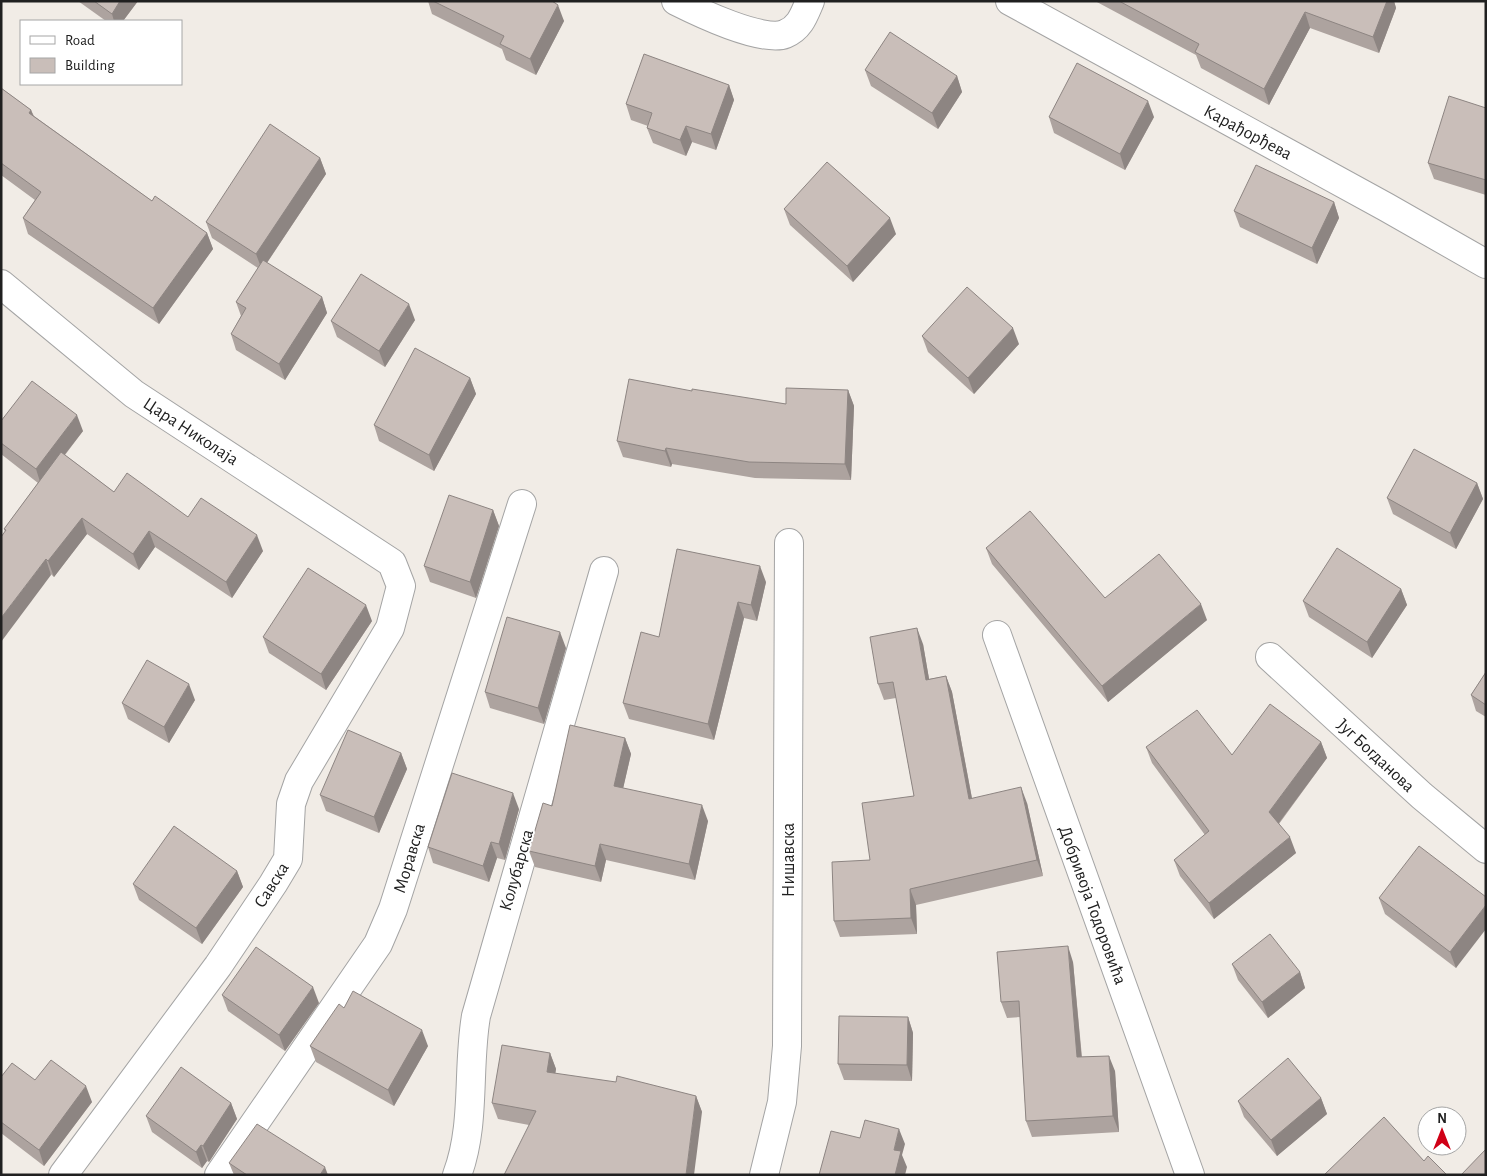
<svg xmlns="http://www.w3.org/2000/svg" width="1487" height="1176" font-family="'Alegreya Sans',sans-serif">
	<rect width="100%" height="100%" fill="#f1ece6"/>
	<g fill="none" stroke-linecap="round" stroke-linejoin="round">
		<g stroke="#a4a4a4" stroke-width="30">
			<g id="street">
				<path d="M 676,1 C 698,12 763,43 785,34 C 800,28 804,15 810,1"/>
				<polyline points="1010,1 1386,207 1486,264"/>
				<polyline points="1,284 134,394 392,563 401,586 390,628 299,781 291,804 288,859 273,884 218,966 63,1175"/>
				<polyline points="997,635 1190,1175"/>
				<polyline points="1270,657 1422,796 1486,849"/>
				<polyline points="219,1175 378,944 393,909 522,504"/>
				<path d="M 457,1175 C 476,1125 467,1068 476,1016 L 604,571"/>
				<polyline points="764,1175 782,1102 787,1046 789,543"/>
			</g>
		</g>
		<use href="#street" stroke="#fff" stroke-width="28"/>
	</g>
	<g fill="#ada39f">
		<polygon points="78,1 138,1 123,21 106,21"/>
		<polygon points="428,1 552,1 564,21 536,75 506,60 502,49 432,14"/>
		<polygon points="1095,1 1394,1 1396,8 1379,53 1310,28 1269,105 1201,68 1196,55"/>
		<polygon points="865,70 957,76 962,92 938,129 871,86"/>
		<polygon points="729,85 734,100 716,150 692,142 686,156 653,143 647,128 648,126 631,120 626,104"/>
		<polygon points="1,88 31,110 34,116 152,201 207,233 213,249 159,324 28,234 23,218 35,200 1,175"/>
		<polygon points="1486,108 1486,195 1434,179 1428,163"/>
		<polygon points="1049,117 1154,117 1125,170 1054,133"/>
		<polygon points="320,158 326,174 267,263 322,297 327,313 285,380 236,350 231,334 241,316 236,302 258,268 212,238 206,222"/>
		<polygon points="1334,202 1339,218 1317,264 1240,227 1234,211"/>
		<polygon points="784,209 896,234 853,282 790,225"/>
		<polygon points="415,320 385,367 337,337 331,321"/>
		<polygon points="922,336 1019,344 974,394 928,352"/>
		<polygon points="470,378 476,394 434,471 379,441 374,425"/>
		<polygon points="848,390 854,406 851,480 755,478 672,464 671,467 623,457 617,441 692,391 786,404"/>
		<polygon points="1,421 83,431 65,455 114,492 188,517 263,551 232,598 155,547 139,570 87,534 54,577 5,532 4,529 38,483 1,454"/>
		<polygon points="1477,483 1483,499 1456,549 1393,514 1387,498"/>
		<polygon points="493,510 499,526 476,598 430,582 424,566"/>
		<polygon points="986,548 1105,598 1207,620 1108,702 992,564"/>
		<polygon points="766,582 757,621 744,618 714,740 629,719 623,703 659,637"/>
		<polygon points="1401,589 1407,605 1372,658 1309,617 1303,601"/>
		<polygon points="372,621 326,690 269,653 263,637"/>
		<polygon points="923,644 929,679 946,676 952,692 972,798 1027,803 1043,876 916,905 917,934 840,937 834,921 870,860 914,796 896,698 884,700 878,684"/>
		<polygon points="566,648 544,724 490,708 485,692"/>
		<polygon points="1486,672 1486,717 1476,711 1471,695"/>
		<polygon points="195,700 169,743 128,719 122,703"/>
		<polygon points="625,738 631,754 623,788 708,821 695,880 606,860 601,882 535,867 529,851 552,806"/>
		<polygon points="1321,742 1327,758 1279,824 1296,853 1214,919 1180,876 1174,860 1205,835 1152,763 1146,747 1232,755"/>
		<polygon points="401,753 407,769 379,833 326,811 320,795"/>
		<polygon points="519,809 505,860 497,858 489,882 433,863 428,847"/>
		<polygon points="237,871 243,887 202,944 139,900 133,884"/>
		<polygon points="1486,897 1456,968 1385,914 1379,898"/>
		<polygon points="1073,962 1082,1057 1115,1071 1119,1132 1032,1137 1026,1121 1020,1017 1007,1018 1001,1002"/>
		<polygon points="1232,964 1300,972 1305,988 1268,1018 1238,980"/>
		<polygon points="222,995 319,1003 285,1051 228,1011"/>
		<polygon points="344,1008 428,1046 394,1106 316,1062 310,1046"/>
		<polygon points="908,1017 913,1033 912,1081 844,1080 838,1064"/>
		<polygon points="550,1053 556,1069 555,1074 696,1096 702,1112 529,1125 498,1119 492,1103"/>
		<polygon points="1,1077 35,1080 92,1102 44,1166 1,1133"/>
		<polygon points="1321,1098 1327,1114 1277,1156 1244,1117 1238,1101"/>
		<polygon points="231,1103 237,1119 209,1162 207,1161 202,1168 152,1132 146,1116"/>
		<polygon points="229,1163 328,1175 234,1175"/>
	</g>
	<g fill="#8d8582">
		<polygon points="120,1 138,1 123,21 114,21 112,14"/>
		<polygon points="1387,1 1394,1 1396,8 1379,53 1373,37"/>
		<polygon points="558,5 564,21 536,75 530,59"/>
		<polygon points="1305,12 1310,28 1269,105 1264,89"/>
		<polygon points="957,76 962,92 938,129 932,113"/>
		<polygon points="729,85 734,100 716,150 711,134"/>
		<polygon points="1148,101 1154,117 1125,170 1120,154"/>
		<polygon points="31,110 37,126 29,113"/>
		<polygon points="686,126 692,142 686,156 680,140"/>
		<polygon points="320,158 326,174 262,270 256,254"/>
		<polygon points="1334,202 1339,218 1317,264 1312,248"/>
		<polygon points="890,218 896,234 853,282 847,266"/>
		<polygon points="207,233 213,249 159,324 153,308"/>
		<polygon points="322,297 327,313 285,380 279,364"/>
		<polygon points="409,304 415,320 385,367 379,351"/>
		<polygon points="1013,328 1019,344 974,394 968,378"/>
		<polygon points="470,378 476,394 434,471 429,455"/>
		<polygon points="848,390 854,406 851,480 845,464"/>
		<polygon points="77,415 83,431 41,485 36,469"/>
		<polygon points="666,448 672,464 671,467 665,451"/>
		<polygon points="1477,483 1483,499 1456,549 1450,533"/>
		<polygon points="493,510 499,526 476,598 470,582"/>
		<polygon points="82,518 87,534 54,577 48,561"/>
		<polygon points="149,531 155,547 139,570 133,554"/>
		<polygon points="257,535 263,551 232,598 226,582"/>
		<polygon points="46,559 51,575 1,642 1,618"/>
		<polygon points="760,566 766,582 757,621 751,605"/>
		<polygon points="1401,589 1407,605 1372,658 1367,642"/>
		<polygon points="738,602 744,618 714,740 708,724"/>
		<polygon points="1201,604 1207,620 1108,702 1102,686"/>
		<polygon points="366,605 372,621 326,690 321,674"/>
		<polygon points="917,628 923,644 932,696 926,680"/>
		<polygon points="560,632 566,648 544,724 538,708"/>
		<polygon points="946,676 952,692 975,815 969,799"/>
		<polygon points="189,684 195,700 169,743 164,727"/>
		<polygon points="625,738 631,754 620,802 614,786"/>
		<polygon points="1321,742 1327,758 1275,828 1269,812"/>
		<polygon points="401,753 407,769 379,833 374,817"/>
		<polygon points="1021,787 1027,803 1043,876 1037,860"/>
		<polygon points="513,793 519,809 505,860 499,844"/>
		<polygon points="702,805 708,821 695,880 689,864"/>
		<polygon points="1290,837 1296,853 1214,919 1209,903"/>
		<polygon points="491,842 497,858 489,882 483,866"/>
		<polygon points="600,844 606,860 601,882 595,866"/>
		<polygon points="237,871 243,887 202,944 196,928"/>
		<polygon points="910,889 916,905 917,934 911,918"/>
		<polygon points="1486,905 1486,929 1456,968 1450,952"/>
		<polygon points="1068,946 1073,962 1083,1073 1077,1057"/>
		<polygon points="1300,972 1305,988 1268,1018 1262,1002"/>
		<polygon points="313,987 319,1003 285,1051 279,1035"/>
		<polygon points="908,1017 913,1033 912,1081 907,1065"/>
		<polygon points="422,1030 428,1046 394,1106 388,1090"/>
		<polygon points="550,1053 556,1069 553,1088 547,1072"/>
		<polygon points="1109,1056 1115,1071 1119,1132 1113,1116"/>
		<polygon points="86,1086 92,1102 44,1166 39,1150"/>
		<polygon points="696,1096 702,1112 694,1175 686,1175"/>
		<polygon points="1321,1098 1327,1114 1277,1156 1271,1140"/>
		<polygon points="231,1103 237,1119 209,1162 203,1146"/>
		<polygon points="899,1129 905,1144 902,1155 907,1167 905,1175 895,1175 894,1150"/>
		<polygon points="201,1145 207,1161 202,1168 196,1152"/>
		<polygon points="325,1167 328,1175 320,1175"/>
	</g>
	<g fill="#c9beb9" stroke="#8d8582">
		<polygon points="94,1 120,1 112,14"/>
		<polygon points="433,1 552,1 558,5 530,59 500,44 504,36"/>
		<polygon points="1119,1 1387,1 1373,37 1305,12 1264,89 1195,52 1199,44"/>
		<polygon points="890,32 957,76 932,113 865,70"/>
		<polygon points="644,54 729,85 711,134 686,126 680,140 647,128 652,113 626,104"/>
		<polygon points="1077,63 1148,101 1120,154 1049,117"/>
		<polygon points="1,88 31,110 29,113 152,201 155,196 207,233 153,308 23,218 41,192 1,163"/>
		<polygon points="1449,96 1486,108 1486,180 1428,163"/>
		<polygon points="270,124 320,158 256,254 206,222"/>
		<polygon points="827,162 890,218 847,266 784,209"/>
		<polygon points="1256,165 1334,202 1312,248 1234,211"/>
		<polygon points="263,260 322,297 279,364 231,334 246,308 236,302"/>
		<polygon points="361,274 409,304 379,351 331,321"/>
		<polygon points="967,287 1013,328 968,378 922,336"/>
		<polygon points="415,348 470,378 429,455 374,425"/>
		<polygon points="629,379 692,391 692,389 786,404 786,388 848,390 845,464 749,462 666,448 665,451 617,441"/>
		<polygon points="32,381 77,415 36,469 1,443 1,421"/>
		<polygon points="1414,449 1477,483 1450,533 1387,498"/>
		<polygon points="61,452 114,492 127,473 188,517 201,498 257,535 226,582 149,531 133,554 82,518 48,561 46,559 1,618 1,537 6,530 4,529"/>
		<polygon points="449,495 493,510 470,582 424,566"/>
		<polygon points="1030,511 1105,598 1159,554 1201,604 1102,686 986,548"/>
		<polygon points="1337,548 1401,589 1367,642 1303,601"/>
		<polygon points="677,549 760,566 751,605 738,602 708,724 623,703 641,632 659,637"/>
		<polygon points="308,568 366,605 321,674 263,637"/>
		<polygon points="507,617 560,632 538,708 485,692"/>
		<polygon points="917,628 926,680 946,676 969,799 1021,787 1037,860 910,889 911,918 834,921 832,862 870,860 862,803 914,796 893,682 878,684 870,637"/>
		<polygon points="147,660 189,684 164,727 122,703"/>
		<polygon points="1486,672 1486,705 1471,695"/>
		<polygon points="1270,704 1321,742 1269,812 1290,837 1209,903 1174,860 1209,831 1146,747 1197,710 1232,755"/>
		<polygon points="570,725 625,738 614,786 702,805 689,864 600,844 595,866 529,851 543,803 552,806"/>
		<polygon points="348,730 401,753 374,817 320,795"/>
		<polygon points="452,773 513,793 499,844 491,842 483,866 428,847"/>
		<polygon points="174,826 237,871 196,928 133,884"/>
		<polygon points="1419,846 1486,897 1486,905 1450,952 1379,898"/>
		<polygon points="1270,934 1300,972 1262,1002 1232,964"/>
		<polygon points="1068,946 1077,1057 1109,1056 1113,1116 1026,1121 1019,1001 1001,1002 997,952"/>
		<polygon points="256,947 313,987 279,1035 222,995"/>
		<polygon points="353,991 422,1030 388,1090 310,1046 339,1004 344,1008"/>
		<polygon points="839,1016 908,1017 907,1065 838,1064"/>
		<polygon points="502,1045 550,1053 547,1072 616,1082 617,1076 696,1096 686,1175 504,1175 536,1111 492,1103"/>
		<polygon points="1288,1058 1321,1098 1271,1140 1238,1101"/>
		<polygon points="51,1060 86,1086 39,1150 1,1122 1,1077 12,1063 35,1080"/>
		<polygon points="181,1067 231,1103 203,1146 201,1145 196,1152 146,1116"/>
		<polygon points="1384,1117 1424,1161 1428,1156 1447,1175 1324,1175"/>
		<polygon points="865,1120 899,1129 894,1150 901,1151 895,1175 819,1175 831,1131 860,1138"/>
		<polygon points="257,1124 325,1167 320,1175 247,1175 229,1163"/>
		<polygon points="1486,1149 1486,1175 1461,1175"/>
	</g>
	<g text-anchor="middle" stroke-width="4" stroke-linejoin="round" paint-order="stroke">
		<g font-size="18" fill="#202020" stroke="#fff">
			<text transform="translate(1248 132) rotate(28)" y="6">Карађорђева</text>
			<text transform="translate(191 431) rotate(33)" y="6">Цара Николаја</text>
			<text transform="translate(1376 755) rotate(43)" y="6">Југ Богданова</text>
			<text transform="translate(409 858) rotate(-73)" y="6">Моравска</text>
			<text transform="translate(788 860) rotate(-90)" y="6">Нишавска</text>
			<text transform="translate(516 870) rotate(-74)" y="6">Колубарска</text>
			<text transform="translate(271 885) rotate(-58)" y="6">Савска</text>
			<text transform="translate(1093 905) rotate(70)" y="6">Добривоја Тодоровића</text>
		</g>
	</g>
	<rect width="1487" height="1176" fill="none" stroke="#202020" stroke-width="5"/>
	<rect x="20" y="20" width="162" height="65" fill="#ffffff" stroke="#a6a6a6"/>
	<rect x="30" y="36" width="25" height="8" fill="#ffffff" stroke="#a6a6a6"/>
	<text x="65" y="45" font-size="15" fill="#202020">Road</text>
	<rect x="30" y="58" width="25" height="15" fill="#c9beb9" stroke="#a6a6a6"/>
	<text x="65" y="70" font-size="15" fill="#202020">Building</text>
	<g transform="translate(1442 1131)"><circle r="24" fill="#ffffff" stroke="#a6a6a6"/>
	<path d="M0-4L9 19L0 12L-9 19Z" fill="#d00016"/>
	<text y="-8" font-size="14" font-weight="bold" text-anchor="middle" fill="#202020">N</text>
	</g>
</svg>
